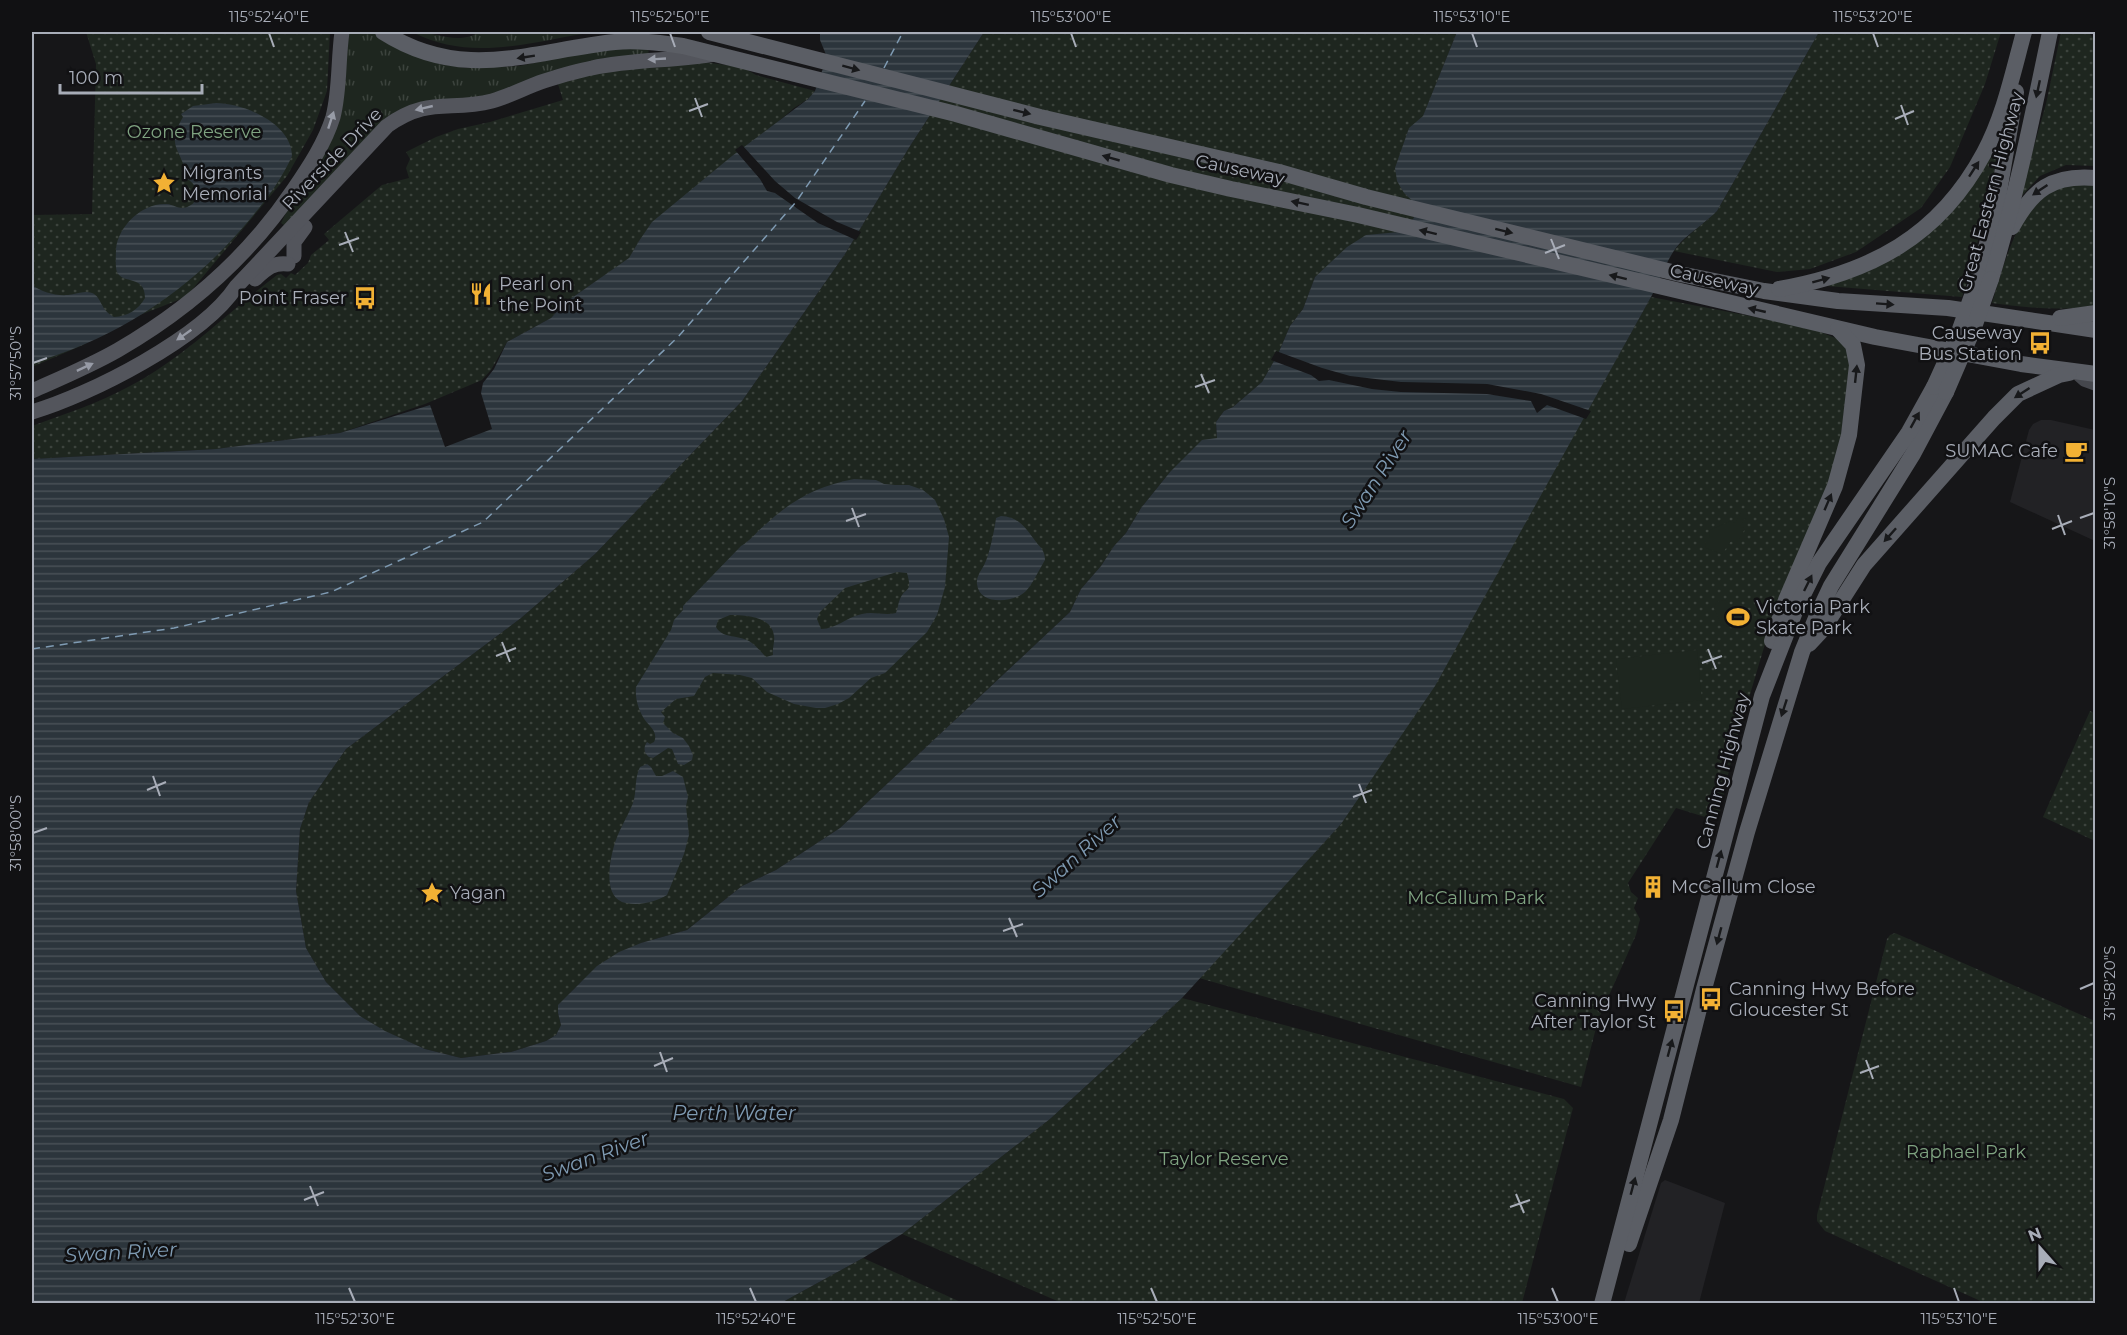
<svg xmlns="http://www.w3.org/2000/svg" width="2127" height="1335" font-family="Montserrat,sans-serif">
	<defs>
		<pattern id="grass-tufts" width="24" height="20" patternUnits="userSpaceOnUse" patternTransform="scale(1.5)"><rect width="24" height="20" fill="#1e261f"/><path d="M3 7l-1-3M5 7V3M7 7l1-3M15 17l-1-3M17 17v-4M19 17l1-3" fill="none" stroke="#3c433d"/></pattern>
		<pattern id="park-dots" width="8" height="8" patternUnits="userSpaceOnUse" patternTransform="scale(1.5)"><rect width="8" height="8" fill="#1e261f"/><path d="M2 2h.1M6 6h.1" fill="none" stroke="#3c433d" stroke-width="1.8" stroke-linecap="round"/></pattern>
		<pattern id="water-rules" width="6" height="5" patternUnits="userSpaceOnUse" patternTransform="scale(1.5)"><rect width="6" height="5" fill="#2c353c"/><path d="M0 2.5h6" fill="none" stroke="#485056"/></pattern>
	</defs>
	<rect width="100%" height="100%" fill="#161618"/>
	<g fill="#222225">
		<polygon points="2041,420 2051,420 2095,430 2095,541 2010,502 2029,430 2033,424"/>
		<polygon points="1665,1180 1725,1203 1699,1303 1624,1303 1661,1183"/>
	</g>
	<g fill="url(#grass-tufts)">
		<polygon points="347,32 372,32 391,45 440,64 467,68 519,66 584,53 648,46 649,56 498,95 408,108 288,228 281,223 291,203 325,150"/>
		<path d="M 412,32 C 439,31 454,46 480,32 L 595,32 C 533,41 472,63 412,32 Z"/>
	</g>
	<g fill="url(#park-dots)">
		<polygon points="86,32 330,32 327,91 313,130 287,176 186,297 135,317 83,345 32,367 32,215 92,214 96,64"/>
		<polygon points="984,32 1457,32 1423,117 1409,129 1400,156 1419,207 1413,219 1399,232 1315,277 1303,309 1290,326 1278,354 1262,382 1233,407 1224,411 1216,422 1217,438 1170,472 1141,508 1126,533 1114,546 1101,566 1081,589 1070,612 840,828 776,870 742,886 687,930 641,943 581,982 570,993 558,1013 561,1025 556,1035 546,1041 511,1052 461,1058 425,1049 384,1031 360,1016 326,982 306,948 296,891 300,829 309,802 346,749 521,618 595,554 742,401 845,254 910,146"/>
		<path d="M 1819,32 L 2001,32 L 1985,84 L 1950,167 L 1921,208 L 1856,252 L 1810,269 L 1777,272 L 1674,251 C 1686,235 1703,225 1717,211 Z"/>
		<polygon points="2061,32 2088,32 2095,40 2095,166 2066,165 2040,176 2019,199 2046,104"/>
		<path d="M 703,62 L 742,67 L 756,75 L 815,91 L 808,99 L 794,108 L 639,241 L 630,258 L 566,302 L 551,318 L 507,342 L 491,370 L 482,380 L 425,404 L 340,433 L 216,449 L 32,459 L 32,426 C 65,414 99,403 130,386 C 185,357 228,312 277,275 L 281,274 L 286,278 L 291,273 L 295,275 L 308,263 L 311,255 L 329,240 L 324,234 L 382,185 L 409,178 L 406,168 L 410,159 L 406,152 L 436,137 L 458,129 L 490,122 L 563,100 L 557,81 L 601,70 Z"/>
		<polygon points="1990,153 1998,155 1970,274 1962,297 1827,286 1892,259"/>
		<path d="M 2089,184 L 2095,186 L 2095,306 C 2060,311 2028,308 1992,303 C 2004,265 2020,195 2065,185 C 2073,184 2081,185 2089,184 Z"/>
		<polygon points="1651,297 1808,327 1838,339 1848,349 1850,360 1840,445 1830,487 1768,634 1734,748 1718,821 1676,808 1628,883 1631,892 1638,898 1634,908 1640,919 1636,935 1598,1020 1581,1087 1199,978 1341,824 1586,413"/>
		<polygon points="2090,711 2096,714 2095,841 2043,817"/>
		<polygon points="1895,933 2095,1021 2095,1303 1985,1303 1825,1231 1817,1221 1817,1215 1887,939 1890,935"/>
		<polygon points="1182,998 1564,1099 1573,1108 1522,1303 1062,1303 902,1234 1050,1119"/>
		<polygon points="863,1258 963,1303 781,1303"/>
	</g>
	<g fill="#1e261f">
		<polygon points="1746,509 1748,515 1740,526 1745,529 1736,544 1731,541 1722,554 1706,548 1705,543 1709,538 1710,530 1731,521 1735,523 1742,511"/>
		<polygon points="1721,600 1726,601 1734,609 1758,617 1755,627 1745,634 1743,632 1721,624 1714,608 1716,603"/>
		<polygon points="1697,650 1702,700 1622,709 1616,659"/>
	</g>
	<g fill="url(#water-rules)" fill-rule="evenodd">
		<path d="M 820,32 L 984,32 L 910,146 L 845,254 L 742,401 L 595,554 L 521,618 L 346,749 L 309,802 L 300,829 L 296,891 L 306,948 L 326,982 L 360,1016 L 385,1031 L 425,1049 L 461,1058 L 511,1052 L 546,1041 L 556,1035 L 561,1025 L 558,1013 L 558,1005 L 597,966 L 619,952 L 641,943 L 687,930 L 742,886 L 776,870 L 840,828 L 1070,612 L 1081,589 L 1101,566 L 1114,546 L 1126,533 L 1141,508 L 1170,472 L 1202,440 L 1217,438 L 1216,422 L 1224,411 L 1233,407 L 1262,382 L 1278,354 L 1290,326 L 1303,309 L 1315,277 L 1347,247 L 1366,235 L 1399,232 L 1413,219 L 1419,207 L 1404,193 L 1397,181 L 1395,168 L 1409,128 L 1423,116 L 1457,32 L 1819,32 L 1717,211 C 1706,222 1695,229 1684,239 C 1668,253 1661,279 1651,297 L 1435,686 L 1341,824 L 1182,998 L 1050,1119 L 902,1234 L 863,1258 L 781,1303 L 32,1304 L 32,459 L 216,449 L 340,433 L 430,405 L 445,447 L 492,429 L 481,393 L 483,383 L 494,369 L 507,342 L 551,318 L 566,302 L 629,258 L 639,241 L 652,222 L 732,156 L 808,99 L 815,91 L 827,57 L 820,40 Z"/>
		<path d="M 216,103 C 243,103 292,123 292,156 C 281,181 263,204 245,225 C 189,291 116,339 32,363 L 32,285 C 42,292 55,296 68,295 C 77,294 83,290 92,293 C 102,297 100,310 114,317 C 128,316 138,310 145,298 C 145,274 123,285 117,272 C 115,267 116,255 116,249 C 118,226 143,202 167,204 C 175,205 181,211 189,206 C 203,199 197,184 186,178 C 184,149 164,149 183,117 L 181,114 L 193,106 Z"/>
		<path d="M 854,479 L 876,480 L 884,484 L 895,485 L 909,485 L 923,490 L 935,500 L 944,519 L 949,537 L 945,587 L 937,615 L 927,632 L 885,673 L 871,678 L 849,698 L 838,704 L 825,708 L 816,708 L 794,704 L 767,692 L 752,678 L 740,675 L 713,673 L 705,677 L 694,696 L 676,699 L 661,712 L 665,717 L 663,723 L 673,733 L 683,738 L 689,746 L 693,755 L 692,760 L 684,765 L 678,764 L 672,749 L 668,748 L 653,758 L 649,757 C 644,753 643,748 647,742 L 650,744 L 654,742 C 659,731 648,726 643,717 C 638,708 635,698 636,687 L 671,630 L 674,620 L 683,610 L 683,606 L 741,546 C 751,540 757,531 766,524 C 793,499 818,486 854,479 ZM 897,572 L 907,573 C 913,594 905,586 900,599 C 898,603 898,608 896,613 C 884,616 874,611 862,614 C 847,617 836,629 821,629 L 817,619 L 820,612 L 845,588 ZM 730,615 C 745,615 772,616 774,636 C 775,642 772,649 773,655 L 766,657 C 760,651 754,643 747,640 C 736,635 722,638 716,627 L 718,620 Z"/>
		<path d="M 1001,516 C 1020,517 1026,529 1036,542 C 1041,548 1045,551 1045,560 C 1040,568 1032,585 1026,591 C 1014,603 979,606 977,584 C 976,576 982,570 985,563 C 989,556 995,528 996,518 Z"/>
		<path d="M 647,764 L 651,767 L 656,776 L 662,776 L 673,771 L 683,777 L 688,797 L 686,806 L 689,835 L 684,854 L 667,895 C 655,902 640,906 626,903 C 603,899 609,863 614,846 C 618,831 627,818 633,803 C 637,791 634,779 640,767 Z"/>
	</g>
	<g fill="#161618">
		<polygon points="742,145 775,181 795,198 837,222 861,232 856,240 818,223 775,193 767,191 760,179 735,150"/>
		<polygon points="1276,351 1322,368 1350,376 1401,382 1487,384 1541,394 1591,411 1586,419 1547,405 1537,413 1531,401 1487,394 1401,392 1372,389 1329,380 1319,381 1311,375 1271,360"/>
	</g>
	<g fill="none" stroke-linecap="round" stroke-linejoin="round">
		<g stroke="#7f9bb3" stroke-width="1.5" stroke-dasharray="8 6" stroke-linecap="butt">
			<polyline points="884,68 903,32"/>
			<polyline points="32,649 174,628 331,592 483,522 678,337 796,202 865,101"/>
		</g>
		<polyline stroke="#45474d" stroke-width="14" points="2076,372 2085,380 2096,384"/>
		<g stroke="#53555c" stroke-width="15">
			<polyline points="294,256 294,242 305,227"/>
			<path d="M 255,279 C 266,269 273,262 288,264"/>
			<path d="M 32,391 C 61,378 90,366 118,350 C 187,310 249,256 294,189 C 309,167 325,143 333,117 C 340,90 338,60 342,32"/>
			<path d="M 32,412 C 90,395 202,338 236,287 L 387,126 C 429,96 449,112 492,101 C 510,96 526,87 544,81 C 560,76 576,71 592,68 C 633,59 675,61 715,54"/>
		</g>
		<g stroke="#5b5e65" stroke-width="16">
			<path d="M 383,32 C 463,83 530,51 615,42 C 638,40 660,43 683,46 L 956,114 L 1171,175 L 1231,189 L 1358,215 L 1875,337 L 2021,364 L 2096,374"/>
			<polyline points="709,32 1040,117 1279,172 1366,197 1680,274 1764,291 1838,301 1948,308 2096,330"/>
			<path d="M 2012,227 C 2032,190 2052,174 2096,178"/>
			<polyline points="1979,276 1997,204 2016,92"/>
			<path d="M 1991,279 C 2016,198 2033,114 2050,32"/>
			<path d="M 1779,289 C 1870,273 1939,237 1984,153 C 2004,116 2013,72 2024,32"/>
			<polyline points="2060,318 2096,313"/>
			<polyline points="1772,641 1786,600 1835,486 1849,435 1857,365 1853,345 1838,329"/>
			<polyline points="1809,644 1823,629 1864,565 1994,418 2018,394 2059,375 2069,373"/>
			<polyline points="1629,1244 1671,1120 1704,989 1747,832 1802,652 1816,618 1831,586 1913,454 1946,392"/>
			<polyline points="1602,1304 1762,696 1796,609 1819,563 1909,432 1934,387"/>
		</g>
		<g stroke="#5b5e65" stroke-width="16">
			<polyline points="1934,387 1959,332 1979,276"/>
			<polyline points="1946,392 1974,327 1991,279"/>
		</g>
	</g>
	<defs><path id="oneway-solid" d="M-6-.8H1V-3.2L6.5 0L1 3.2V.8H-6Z" transform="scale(1.5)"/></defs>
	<g fill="#18191b">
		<use href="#oneway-solid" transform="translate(526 57) rotate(171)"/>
		<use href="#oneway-solid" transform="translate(851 68) rotate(15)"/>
		<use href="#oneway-solid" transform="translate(2038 89) rotate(102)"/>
		<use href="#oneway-solid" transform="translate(1022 112) rotate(14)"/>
		<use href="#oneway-solid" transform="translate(1111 158) rotate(-164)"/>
		<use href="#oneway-solid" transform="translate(1974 169) rotate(-57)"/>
		<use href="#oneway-solid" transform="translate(2040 190) rotate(146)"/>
		<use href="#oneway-solid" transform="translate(1300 203) rotate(-168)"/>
		<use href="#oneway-solid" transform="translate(1504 231) rotate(14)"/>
		<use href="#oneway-solid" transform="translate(1428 232) rotate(-166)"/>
		<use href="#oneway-solid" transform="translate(1618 277) rotate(-166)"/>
		<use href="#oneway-solid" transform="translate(1821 280) rotate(-15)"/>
		<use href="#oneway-solid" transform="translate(1885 304) rotate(4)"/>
		<use href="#oneway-solid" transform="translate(1757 310) rotate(-167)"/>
		<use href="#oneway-solid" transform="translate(1856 374) rotate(-84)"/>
		<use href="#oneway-solid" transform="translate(2022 393) rotate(147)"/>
		<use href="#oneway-solid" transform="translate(1915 420) rotate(-61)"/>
		<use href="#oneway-solid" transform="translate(1828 502) rotate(-67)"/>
		<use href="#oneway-solid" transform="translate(1890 535) rotate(132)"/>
		<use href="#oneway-solid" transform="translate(1808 583) rotate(-64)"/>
		<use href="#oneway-solid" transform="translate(1784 708) rotate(108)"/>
		<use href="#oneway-solid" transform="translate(1719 859) rotate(-75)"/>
		<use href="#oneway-solid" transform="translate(1719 936) rotate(105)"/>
		<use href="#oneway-solid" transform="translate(1670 1048) rotate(-75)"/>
		<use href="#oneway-solid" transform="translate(1633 1186) rotate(-75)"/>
	</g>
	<g fill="#979ba6">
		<use href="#oneway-solid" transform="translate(657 59) rotate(177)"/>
		<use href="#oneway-solid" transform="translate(424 108) rotate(167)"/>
		<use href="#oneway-solid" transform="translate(331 120) rotate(-72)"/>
		<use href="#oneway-solid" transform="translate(184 335) rotate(145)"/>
		<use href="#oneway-solid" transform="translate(85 367) rotate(-25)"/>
	</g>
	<path fill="none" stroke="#a8adb8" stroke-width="2" d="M 269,33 L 274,47M 670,33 L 675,47M 1071,33 L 1076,47M 1472,33 L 1477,47M 1873,33 L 1878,47M 695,98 L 702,117M 1901,105 L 1908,125M 689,111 L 708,104M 1895,119 L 1914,111M 345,232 L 353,252M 1551,239 L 1559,259M 339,245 L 359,238M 1545,253 L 1565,245M 33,363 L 47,358M 1201,374 L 1209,393M 1195,387 L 1215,380M 852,508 L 859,527M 2058,515 L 2065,535M 2080,518 L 2094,513M 846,521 L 866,514M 2052,529 L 2072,521M 502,642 L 510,662M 1708,649 L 1716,669M 496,656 L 516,648M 1702,663 L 1722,656M 153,776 L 160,796M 1359,784 L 1366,803M 147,790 L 166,782M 1353,797 L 1372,790M 33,833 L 47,828M 1009,918 L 1017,937M 1003,931 L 1023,924M 2080,989 L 2094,983M 660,1052 L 667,1072M 1866,1060 L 1873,1079M 654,1066 L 673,1058M 1860,1073 L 1879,1066M 310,1186 L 318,1206M 1516,1194 L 1524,1213M 304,1200 L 324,1192M 1510,1207 L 1530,1200M 349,1288 L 355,1302M 750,1288 L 756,1302M 1151,1288 L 1157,1302M 1552,1288 L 1558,1302M 1954,1288 L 1959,1302"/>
	<defs>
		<g id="sight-bare" transform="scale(1.8)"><path d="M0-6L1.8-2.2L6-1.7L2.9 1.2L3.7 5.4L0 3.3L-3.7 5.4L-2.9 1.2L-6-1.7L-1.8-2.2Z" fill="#f2b134" stroke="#111113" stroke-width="2.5" paint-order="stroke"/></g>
		<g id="restaurant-bare" transform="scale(1.8)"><path d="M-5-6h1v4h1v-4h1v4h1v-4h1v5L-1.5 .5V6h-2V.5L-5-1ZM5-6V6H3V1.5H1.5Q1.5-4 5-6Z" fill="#f2b134" stroke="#111113" stroke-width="2.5" paint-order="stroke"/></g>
		<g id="bus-bare" transform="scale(1.8)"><path d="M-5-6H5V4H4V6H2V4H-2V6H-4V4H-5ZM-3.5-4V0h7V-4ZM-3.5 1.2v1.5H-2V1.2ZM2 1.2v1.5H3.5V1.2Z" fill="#f2b134" stroke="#111113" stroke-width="2.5" paint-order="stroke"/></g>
		<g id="cafe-bare" transform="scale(1.8)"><path d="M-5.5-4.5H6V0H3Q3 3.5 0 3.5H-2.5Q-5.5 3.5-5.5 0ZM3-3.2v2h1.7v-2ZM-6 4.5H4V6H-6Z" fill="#f2b134" stroke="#111113" stroke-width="2.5" paint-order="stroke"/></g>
		<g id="stadium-bare" transform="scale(1.8)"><path d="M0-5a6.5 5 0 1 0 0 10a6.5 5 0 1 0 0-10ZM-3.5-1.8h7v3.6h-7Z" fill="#f2b134" stroke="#111113" stroke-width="2.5" paint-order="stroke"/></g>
		<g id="building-bare" transform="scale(1.8)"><path d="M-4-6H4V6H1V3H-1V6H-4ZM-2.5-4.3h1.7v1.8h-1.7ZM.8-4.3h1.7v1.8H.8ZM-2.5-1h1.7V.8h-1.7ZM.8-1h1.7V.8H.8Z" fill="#f2b134" stroke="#111113" stroke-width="2.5" paint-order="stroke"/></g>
	</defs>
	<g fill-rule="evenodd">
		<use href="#sight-bare" x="164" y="183"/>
		<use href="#restaurant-bare" x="481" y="294"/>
		<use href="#bus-bare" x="365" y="298"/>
		<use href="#bus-bare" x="2040" y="343"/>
		<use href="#cafe-bare" x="2076" y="451"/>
		<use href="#stadium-bare" x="1738" y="617"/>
		<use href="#building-bare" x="1653" y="887"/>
		<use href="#sight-bare" x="432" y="893"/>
		<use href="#bus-bare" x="1711" y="999"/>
		<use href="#bus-bare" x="1674" y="1011"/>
	</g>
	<g text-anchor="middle" stroke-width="5" stroke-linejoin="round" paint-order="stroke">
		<g font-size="18" fill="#7fa381" stroke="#111113">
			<text x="194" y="138">Ozone Reserve</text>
			<text x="1476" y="904">McCallum Park</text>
			<text x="1966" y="1158">Raphael Park</text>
			<text x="1224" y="1165">Taylor Reserve</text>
		</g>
		<g font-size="18" fill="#a8adb8" stroke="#111113">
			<text transform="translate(332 159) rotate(-46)" y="6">Riverside Drive</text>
			<text transform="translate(1240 170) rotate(12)" y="6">Causeway</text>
			<text transform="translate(1991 192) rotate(-75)" y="6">Great Eastern Highway</text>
			<text transform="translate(1714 280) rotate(13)" y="6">Causeway</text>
			<text transform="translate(1723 771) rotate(-75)" y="6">Canning Highway</text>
		</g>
		<g font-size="18" fill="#a8adb8" stroke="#111113" text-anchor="start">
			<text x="182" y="179">Migrants<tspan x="182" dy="21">Memorial</tspan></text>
			<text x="499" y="290">Pearl on<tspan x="499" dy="21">the Point</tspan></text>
			<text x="347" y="304" text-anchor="end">Point Fraser</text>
			<text x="2022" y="339" text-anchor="end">Causeway<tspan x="2022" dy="21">Bus Station</tspan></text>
			<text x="2058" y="457" text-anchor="end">SUMAC Cafe</text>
			<text x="1756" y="613">Victoria Park<tspan x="1756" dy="21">Skate Park</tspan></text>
			<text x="1671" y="893">McCallum Close</text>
			<text x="450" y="899">Yagan</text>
			<text x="1729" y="995">Canning Hwy Before<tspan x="1729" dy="21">Gloucester St</tspan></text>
			<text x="1656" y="1007" text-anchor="end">Canning Hwy<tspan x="1656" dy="21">After Taylor St</tspan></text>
		</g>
		<g font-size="20" font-style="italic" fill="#7f9bb3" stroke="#111113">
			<text transform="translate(1376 479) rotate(-57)" y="7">Swan River</text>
			<text transform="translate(1076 856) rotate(-42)" y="7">Swan River</text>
			<text x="734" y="1120">Perth Water</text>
			<text transform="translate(595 1156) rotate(-20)" y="7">Swan River</text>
			<text transform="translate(121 1252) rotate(-3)" y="7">Swan River</text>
		</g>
	</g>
	<rect width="2127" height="1335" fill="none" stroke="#111113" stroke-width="66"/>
	<g transform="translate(2040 1248) rotate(339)" stroke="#111113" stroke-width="4.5" paint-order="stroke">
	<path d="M0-4.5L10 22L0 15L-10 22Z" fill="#a8adb8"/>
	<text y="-9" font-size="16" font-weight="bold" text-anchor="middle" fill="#a8adb8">N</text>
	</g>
	<path d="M60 84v9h142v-9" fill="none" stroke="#a8adb8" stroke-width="3"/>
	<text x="69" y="84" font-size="18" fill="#a8adb8" stroke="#111113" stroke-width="4.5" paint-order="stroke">100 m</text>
	<rect x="33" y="33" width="2061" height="1269" fill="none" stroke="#a8adb8" stroke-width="2"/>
	<g font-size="15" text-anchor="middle" fill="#a8adb8">
		<text x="269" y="22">115°52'40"E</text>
		<text x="670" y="22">115°52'50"E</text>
		<text x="1071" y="22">115°53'00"E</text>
		<text x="1472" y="22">115°53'10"E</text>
		<text x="1873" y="22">115°53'20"E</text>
		<text transform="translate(16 363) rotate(-90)" y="5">31°57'50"S</text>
		<text transform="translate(2110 513) rotate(-90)" y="5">31°58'10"S</text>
		<text transform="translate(16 833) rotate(-90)" y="5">31°58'00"S</text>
		<text transform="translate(2110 983) rotate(-90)" y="5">31°58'20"S</text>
		<text x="355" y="1324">115°52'30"E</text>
		<text x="756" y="1324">115°52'40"E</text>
		<text x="1157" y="1324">115°52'50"E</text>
		<text x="1558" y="1324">115°53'00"E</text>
		<text x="1959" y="1324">115°53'10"E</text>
	</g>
</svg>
